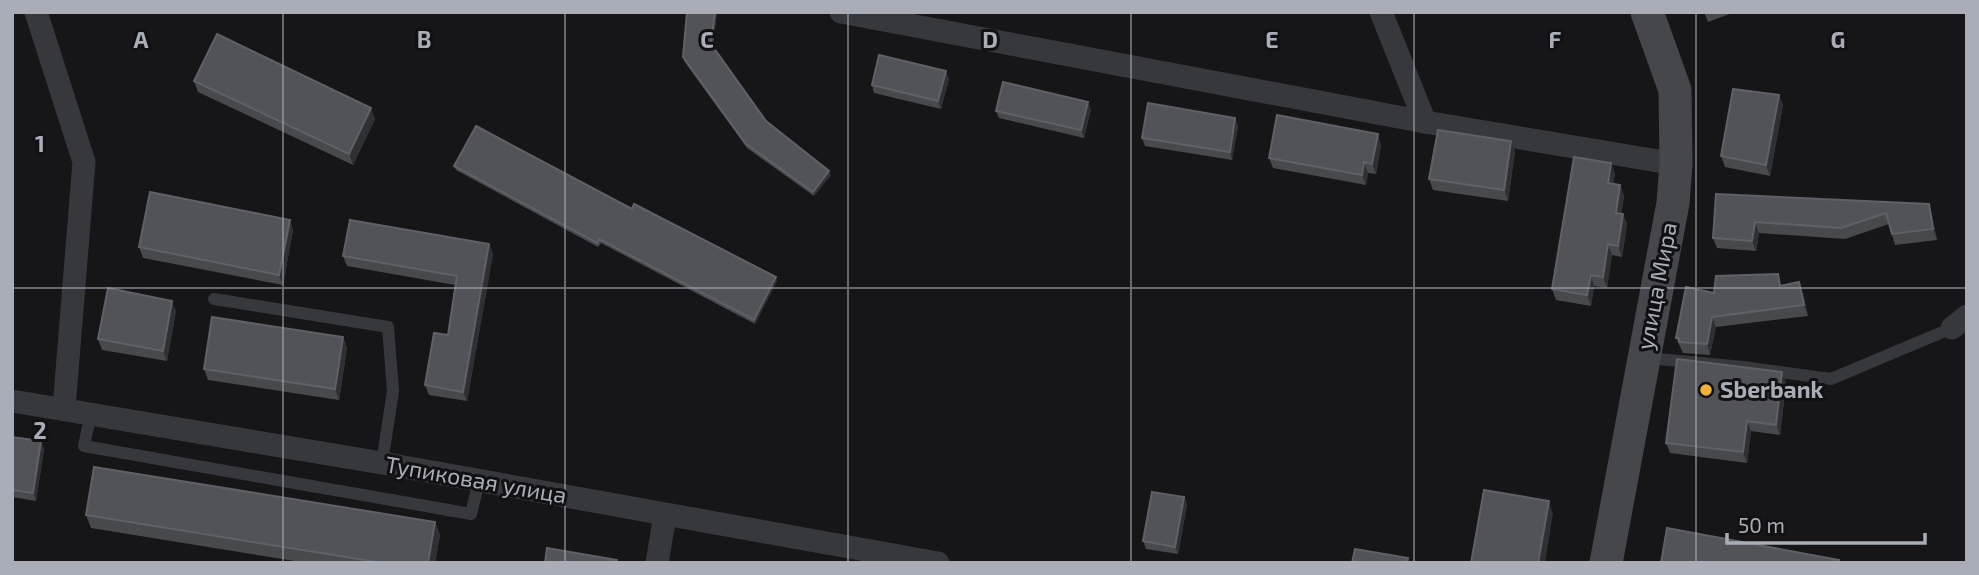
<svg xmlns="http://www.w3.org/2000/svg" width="1979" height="575" font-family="'Exo 2',sans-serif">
	<rect width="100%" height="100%" fill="#161618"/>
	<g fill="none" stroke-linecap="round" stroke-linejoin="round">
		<g stroke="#37383d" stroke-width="12">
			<polyline points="214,299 388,327 393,391 382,463"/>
			<polyline points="1647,358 1743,367 1831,379 1952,328"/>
			<polyline points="91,413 84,446 471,514 479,481"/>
		</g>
		<g stroke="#37383d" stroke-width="23">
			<polyline points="36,12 84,162 64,408"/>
			<polyline points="841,12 1425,122 1676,164"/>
			<polyline points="1381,12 1425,122"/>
			<polyline points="1952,328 1967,316"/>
			<polyline points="12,401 382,463 938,563"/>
			<polyline points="657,563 665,515"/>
		</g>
		<polyline stroke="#45474d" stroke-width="33" points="1606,563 1673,203 1676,164 1675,90 1647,12"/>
	</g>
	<g fill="#47494d">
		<polygon points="687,12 717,12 713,46 766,121 831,175 814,196 747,148 684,61 683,57"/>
		<polygon points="1704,12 1735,12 1708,22"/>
		<polygon points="949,79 941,109 874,93 872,85"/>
		<polygon points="194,81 375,119 353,165 198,92"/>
		<polygon points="1779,95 1783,105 1770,176 1725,167 1721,156"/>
		<polygon points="1091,109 1084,138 999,118 996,111"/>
		<polygon points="1235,118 1238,126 1232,160 1145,146 1142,138"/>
		<polygon points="1381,145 1376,174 1368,173 1366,185 1273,168 1269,158"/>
		<polygon points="1515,151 1508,201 1433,190 1429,179"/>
		<polygon points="1611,163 1615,174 1613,184 1620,185 1624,196 1621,214 1623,214 1627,225 1622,257 1612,255 1607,288 1594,286 1591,306 1556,300 1552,289"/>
		<polygon points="454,166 632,209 777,281 755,324 601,243 598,247 456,170"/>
		<polygon points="1716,194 1929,204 1932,215 1937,240 1895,245 1889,224 1845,239 1759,233 1756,251 1717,248 1713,238"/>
		<polygon points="290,220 293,230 283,285 143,258 139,247"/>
		<polygon points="489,244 493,254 467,401 429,395 425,385 448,335 455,285 347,266 343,256"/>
		<polygon points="1782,286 1803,293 1808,316 1716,327 1710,355 1683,353 1676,338 1714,293"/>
		<polygon points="176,311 167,361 102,350 98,339"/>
		<polygon points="343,337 347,348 339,400 208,380 204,369"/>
		<polygon points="1782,372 1786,383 1780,435 1751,431 1747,463 1670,453 1666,443"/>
		<polygon points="12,437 41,441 44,449 36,501 12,497"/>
		<polygon points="1184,497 1187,505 1178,554 1146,549 1143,541"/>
		<polygon points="86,515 435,522 440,535 435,563 307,563 91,528"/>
	</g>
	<g fill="#2f3033">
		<polygon points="715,12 717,12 712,48 711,44"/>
		<polygon points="946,71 949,79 941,109 938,101"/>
		<polygon points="1779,95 1783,105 1770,176 1766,165"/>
		<polygon points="1088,102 1091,109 1084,138 1081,130"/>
		<polygon points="371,108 375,119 353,165 349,154"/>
		<polygon points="1235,118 1238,126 1232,160 1230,152"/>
		<polygon points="1378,134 1381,145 1376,174 1372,164"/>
		<polygon points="1511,141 1515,151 1508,201 1504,190"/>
		<polygon points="1364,162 1368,173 1366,185 1362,175"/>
		<polygon points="1611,163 1615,174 1611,194 1608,183"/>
		<polygon points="829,171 831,175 814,196 813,192"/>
		<polygon points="1620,185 1624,196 1620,224 1616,213"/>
		<polygon points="1929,204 1932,215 1937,240 1933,229"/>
		<polygon points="1623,214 1627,225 1622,257 1618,246"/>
		<polygon points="290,220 293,230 283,285 279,275"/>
		<polygon points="1755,222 1759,233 1756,251 1752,241"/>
		<polygon points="489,244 493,254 467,401 463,392"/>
		<polygon points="1608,244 1612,255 1607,288 1603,277"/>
		<polygon points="1591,275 1594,286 1591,306 1587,295"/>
		<polygon points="776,277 777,281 755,324 754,320"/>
		<polygon points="1799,282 1803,293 1808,316 1804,305"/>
		<polygon points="172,301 176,311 167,361 163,351"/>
		<polygon points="1712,317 1716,327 1710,355 1707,344"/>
		<polygon points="343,337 347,348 339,400 335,389"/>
		<polygon points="1782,372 1786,383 1780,435 1776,425"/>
		<polygon points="1747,421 1751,431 1747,463 1743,452"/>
		<polygon points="41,441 44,449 36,501 33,493"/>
		<polygon points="1184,497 1187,505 1178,554 1175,547"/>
		<polygon points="1549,501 1553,514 1545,563 1538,563"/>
		<polygon points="435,522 440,535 435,563 428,563"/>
	</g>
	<g fill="#525359" stroke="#5f6168" stroke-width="2">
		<polygon points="687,12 715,12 711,44 766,121 829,171 813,192 746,144 683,57"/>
		<polygon points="217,34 371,108 349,154 194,81"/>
		<polygon points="879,55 946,71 938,101 872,85"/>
		<polygon points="1003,82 1088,102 1081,130 996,111"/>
		<polygon points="1733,89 1779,95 1766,165 1721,156"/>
		<polygon points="1148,103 1235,118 1230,152 1142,138"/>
		<polygon points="1277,115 1378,134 1372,164 1364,162 1362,175 1269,158"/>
		<polygon points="476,126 632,209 634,204 776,277 754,320 599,239 597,243 454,166"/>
		<polygon points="1438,130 1511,141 1504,190 1429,179"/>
		<polygon points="1574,157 1611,163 1608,183 1620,185 1616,213 1623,214 1618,246 1608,244 1603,277 1591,275 1587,295 1552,289"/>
		<polygon points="150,192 290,220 279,275 139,247"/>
		<polygon points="1716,194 1929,204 1933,229 1892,234 1886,213 1841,228 1755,222 1752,241 1713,238"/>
		<polygon points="350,220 489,244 463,392 425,385 434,333 448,335 457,276 343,256"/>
		<polygon points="1778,274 1780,286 1799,282 1804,305 1712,317 1707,344 1679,342 1679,338 1676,338 1686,287 1714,293 1716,276"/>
		<polygon points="108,288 172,301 163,351 98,339"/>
		<polygon points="212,317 343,337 335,389 204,369"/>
		<polygon points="1677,359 1782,372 1776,425 1747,421 1743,452 1666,443"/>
		<polygon points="12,437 41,441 33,493 12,490"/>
		<polygon points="94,467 435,522 428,563 383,563 86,515"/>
		<polygon points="1484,490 1549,501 1538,563 1471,563"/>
		<polygon points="1152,492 1184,497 1175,547 1143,541"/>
		<polygon points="1667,528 1839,560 1838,563 1661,563"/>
		<polygon points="547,548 617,560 616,563 545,563"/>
		<polygon points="1355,549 1408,558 1407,563 1352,563"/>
	</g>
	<path fill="none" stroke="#a8adb8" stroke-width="2" stroke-opacity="0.55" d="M 283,12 L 283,563M 565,12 L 565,563M 848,12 L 848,563M 1131,12 L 1131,563M 1414,12 L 1414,563M 1696,12 L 1696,563M 12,288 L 1967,288"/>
	<circle fill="#f2b134" stroke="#111113" stroke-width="2.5" cx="1706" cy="390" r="7"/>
	<g text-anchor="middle" stroke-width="6" stroke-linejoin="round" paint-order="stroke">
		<g font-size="23" fill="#a8adb8" stroke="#111113">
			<text transform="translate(1657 286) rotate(-79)" y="8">улица Мира</text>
			<text transform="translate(476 480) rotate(10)" y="8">Тупиковая улица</text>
		</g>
		<g font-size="23" font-weight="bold" fill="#a8adb8" stroke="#111113" text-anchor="start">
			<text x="1720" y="398">Sberbank</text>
		</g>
	</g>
	<g font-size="23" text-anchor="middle" font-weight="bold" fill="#a8adb8" stroke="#111113" stroke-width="6" stroke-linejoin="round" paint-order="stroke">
		<text x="141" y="48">A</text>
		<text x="424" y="48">B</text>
		<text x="707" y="48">C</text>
		<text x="990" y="48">D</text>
		<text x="1272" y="48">E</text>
		<text x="1555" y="48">F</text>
		<text x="1838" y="48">G</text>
		<text x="40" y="152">1</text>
		<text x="40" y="439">2</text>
	</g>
	<rect width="1979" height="575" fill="none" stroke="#a8adb8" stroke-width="28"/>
	<path d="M1727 533v10h198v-10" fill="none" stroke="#a8adb8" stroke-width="3.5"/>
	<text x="1738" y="533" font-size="21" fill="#a8adb8" stroke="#111113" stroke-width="5" paint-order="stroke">50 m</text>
</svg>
